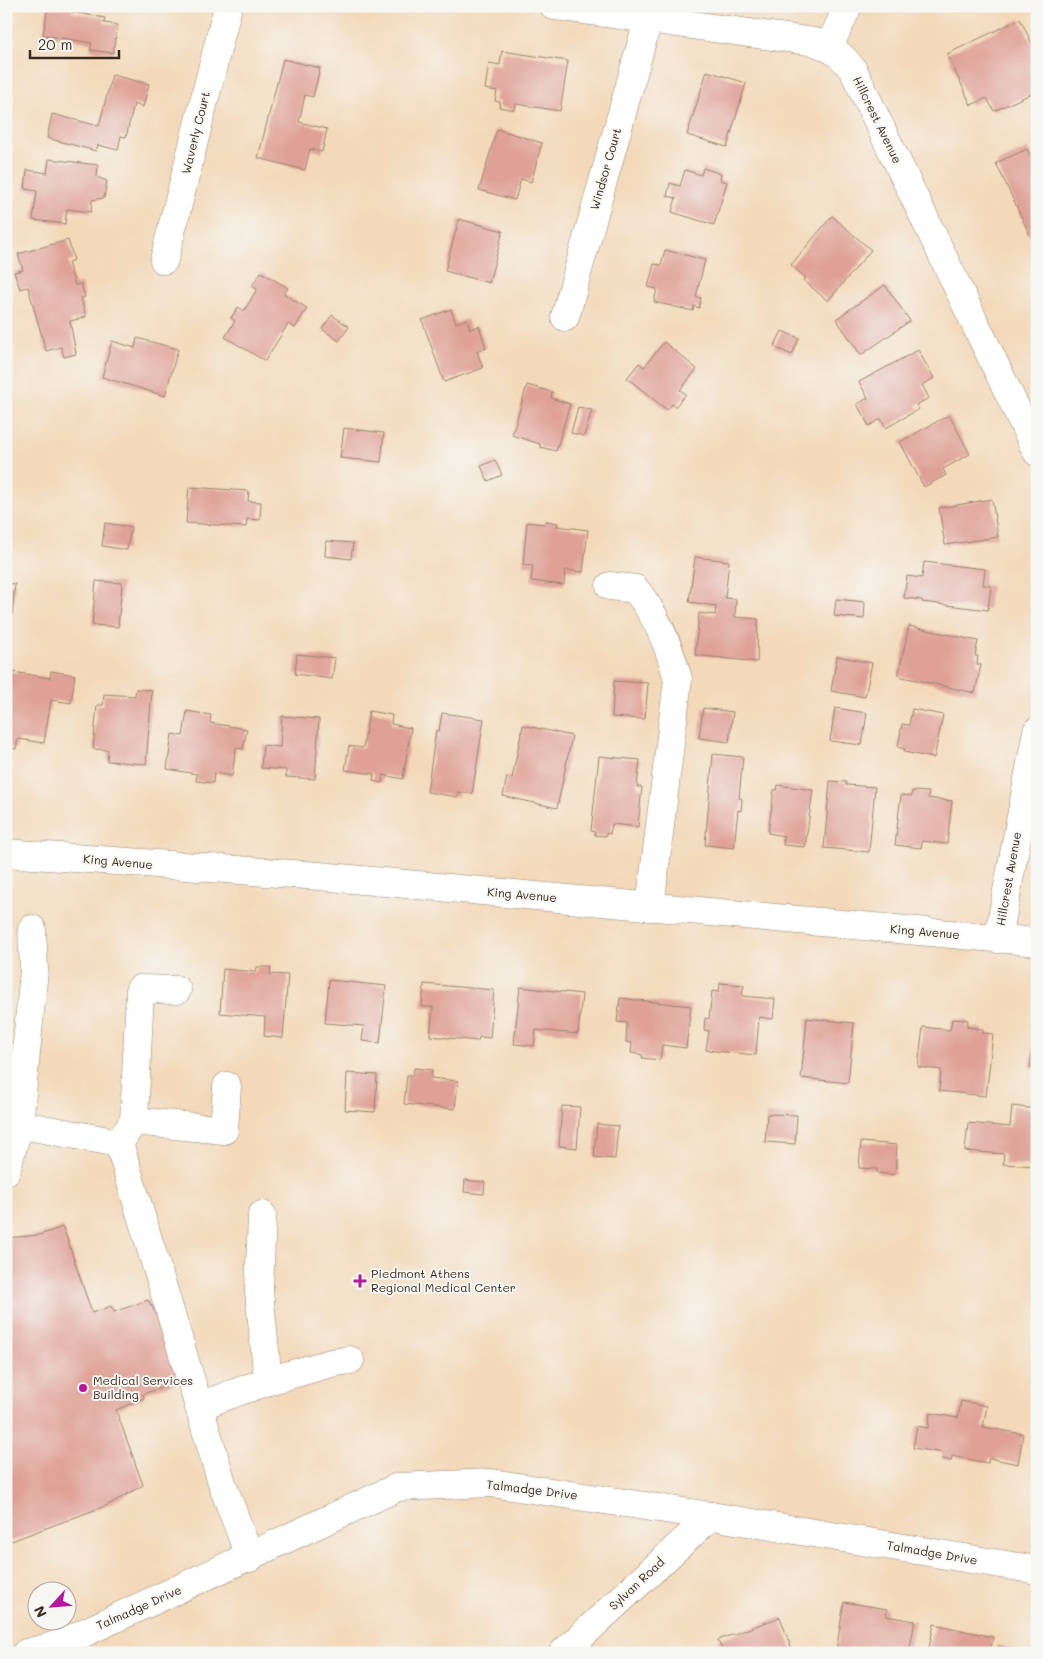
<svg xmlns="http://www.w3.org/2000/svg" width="1043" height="1659" font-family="Mali,sans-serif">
	<rect width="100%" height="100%" fill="#f6f6f2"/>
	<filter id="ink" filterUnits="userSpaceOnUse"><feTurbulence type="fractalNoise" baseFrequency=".02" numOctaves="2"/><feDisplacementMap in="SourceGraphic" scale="10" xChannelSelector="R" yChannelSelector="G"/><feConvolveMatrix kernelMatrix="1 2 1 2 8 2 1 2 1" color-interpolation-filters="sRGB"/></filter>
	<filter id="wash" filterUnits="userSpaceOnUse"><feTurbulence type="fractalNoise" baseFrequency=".0096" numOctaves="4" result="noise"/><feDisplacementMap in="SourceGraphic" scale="20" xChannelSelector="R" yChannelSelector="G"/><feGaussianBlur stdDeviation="1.12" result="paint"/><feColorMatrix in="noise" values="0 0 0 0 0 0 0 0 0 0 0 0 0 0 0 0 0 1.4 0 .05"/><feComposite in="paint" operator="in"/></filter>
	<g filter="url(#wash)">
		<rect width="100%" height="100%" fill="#f3d9ba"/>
		<g id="blocks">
			<g fill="#dfa196">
				<polygon points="48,6 73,6 72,12 105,18 104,23 118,25 113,53 90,50 92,43 43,35"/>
				<polygon points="1020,19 1037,54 1037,91 994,111 987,98 971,105 947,54"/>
				<polygon points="502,51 568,61 560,111 516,104 515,110 499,107 500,102 495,101 497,91 485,89 489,63 500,65"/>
				<polygon points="283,59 320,68 313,97 305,95 299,122 327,129 322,152 310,149 305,170 258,158"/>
				<polygon points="707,71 746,83 727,147 687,135"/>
				<polygon points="112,75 149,84 143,107 134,104 126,137 121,136 118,150 98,145 96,151 47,138 52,114 99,126"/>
				<polygon points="497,129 542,143 531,182 521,179 515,200 479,190"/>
				<polygon points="1027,149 1037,167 1037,250 996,163"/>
				<polygon points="49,159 98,165 97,177 107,181 104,198 92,200 91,212 67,209 65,224 33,220 37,191 25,189 27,170 47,173"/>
				<polygon points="703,168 721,174 720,180 727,182 714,225 672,212 676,198 667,196 670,183 680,186 685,170 701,175"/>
				<polygon points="832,216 871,250 828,301 803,280 806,278 791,265"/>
				<polygon points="459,219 503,231 489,283 445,271"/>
				<polygon points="68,240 74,260 68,262 75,285 81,284 85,297 81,298 86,317 70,321 76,354 64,357 61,347 46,351 28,287 20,289 14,272 23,270 18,254"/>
				<polygon points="665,250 705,260 696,297 701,298 699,308 694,306 693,311 654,302 657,289 648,287 654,264 661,265"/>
				<polygon points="261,272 288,288 284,294 307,308 295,328 288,324 265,361 225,337 235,321 231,318 238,307 244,311 257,289 252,286"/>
				<polygon points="885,285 910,321 861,355 836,319"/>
				<polygon points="451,309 456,323 467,319 470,329 479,326 486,348 477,352 483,368 444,382 422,320"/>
				<polygon points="332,315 349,327 339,341 322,329"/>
				<polygon points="782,331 799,338 792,355 774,347"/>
				<polygon points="137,338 178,349 165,396 102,377 112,341 135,348"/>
				<polygon points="664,342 697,369 680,390 686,394 675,407 672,404 667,410 627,378 639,363 644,367"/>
				<polygon points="918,350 934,378 922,385 929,398 916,405 919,409 886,428 881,419 869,426 857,404 868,398 859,382"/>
				<polygon points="527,385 552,392 551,398 570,404 556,451 540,447 540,444 512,435"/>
				<polygon points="578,407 592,410 584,436 571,433"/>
				<polygon points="949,415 970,454 943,469 946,475 924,487 900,442"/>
				<polygon points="344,428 384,433 381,462 340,458"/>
				<polygon points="495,460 502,475 488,481 481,466"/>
				<polygon points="189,487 249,491 248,501 261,502 260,520 247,519 246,527 186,523"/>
				<polygon points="992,499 998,537 945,545 939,508"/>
				<polygon points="546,521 558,523 557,526 588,530 583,572 565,570 564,585 531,581 533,566 523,565 527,522 545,524"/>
				<polygon points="105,523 131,527 127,550 102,546"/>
				<polygon points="326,541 353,543 351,559 325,556"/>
				<polygon points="695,557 729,561 725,598 736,599 735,617 758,619 757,662 695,655 699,613 715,615 716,606 689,602"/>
				<polygon points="924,562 985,569 983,585 991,586 988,610 922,602 922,600 904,598 907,576 922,578"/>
				<polygon points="96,581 122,583 118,627 92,625"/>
				<polygon points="6,583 15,584 12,615 6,614"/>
				<polygon points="836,599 865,602 864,619 834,616"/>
				<polygon points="909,626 978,641 975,656 978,656 977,664 981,665 975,693 898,676"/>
				<polygon points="297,654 335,658 332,679 295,674"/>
				<polygon points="837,656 872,663 865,697 831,691"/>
				<polygon points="7,671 50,678 51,671 75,675 71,703 51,700 44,743 18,739 16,749 6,747"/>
				<polygon points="614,681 648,683 645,719 612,717"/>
				<polygon points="136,689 152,690 146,764 107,761 108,750 93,749 97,705 103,705 104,694 135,696"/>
				<polygon points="703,708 733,712 729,742 699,738"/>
				<polygon points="835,708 867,713 862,745 830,741"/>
				<polygon points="912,709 943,715 934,758 904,752 905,749 898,747 902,724 909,725"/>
				<polygon points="187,711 211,715 210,723 247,729 243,749 236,748 232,776 214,773 213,783 196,781 197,774 167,769 172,734 183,736"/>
				<polygon points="369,711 392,715 391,724 411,728 403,779 383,775 382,783 373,781 374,774 345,770 349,746 363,748"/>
				<polygon points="442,713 484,719 472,794 458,792 458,797 427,792 436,730 439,731"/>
				<polygon points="282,716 319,719 315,779 286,777 286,770 261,768 263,745 280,747"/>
				<polygon points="523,725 572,736 557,808 503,796 507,777 512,778"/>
				<polygon points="713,754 743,757 739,798 742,799 741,811 738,810 734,848 705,845"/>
				<polygon points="599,756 640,760 637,787 642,787 638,827 612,824 610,834 606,833 606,836 595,835 595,832 591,831"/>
				<polygon points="830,781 846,782 846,785 875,787 869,852 824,848"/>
				<polygon points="778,785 813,790 805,847 783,845 784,836 768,833 774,790 777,790"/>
				<polygon points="912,791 929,792 928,798 952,801 947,844 922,841 921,848 895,845 901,795 912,796"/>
				<polygon points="257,967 271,967 270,974 288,975 283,1038 264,1036 265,1017 220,1013 223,969 256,972"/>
				<polygon points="329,980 386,986 380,1043 362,1041 364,1026 325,1023"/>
				<polygon points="720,983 744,985 742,996 775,999 773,1019 759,1017 756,1055 706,1050 709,1031 704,1030 705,1018 709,1019 712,991 719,992"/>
				<polygon points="424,984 494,990 490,1038 479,1037 478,1041 430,1036 433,1007 422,1007"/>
				<polygon points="520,987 582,994 578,1034 536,1030 534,1046 514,1044"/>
				<polygon points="620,998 691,1006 686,1048 662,1045 660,1060 642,1058 643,1055 631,1053 632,1043 626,1042 627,1023 617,1022"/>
				<polygon points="807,1018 854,1023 848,1083 801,1078"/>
				<polygon points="952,1019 968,1020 967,1027 983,1029 983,1033 993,1034 986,1096 939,1091 941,1070 918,1067 923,1027 950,1030"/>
				<polygon points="1033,1048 1037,1049 1037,1069 1030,1068"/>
				<polygon points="414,1068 432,1070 431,1078 458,1081 455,1109 404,1104 407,1075 413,1075"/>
				<polygon points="347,1073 377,1075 375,1112 345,1110"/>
				<polygon points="562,1106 580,1107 577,1148 559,1146"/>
				<polygon points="1012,1106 1037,1109 1037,1166 1003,1164 1004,1154 965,1151 968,1123 1010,1127"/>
				<polygon points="767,1114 797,1115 795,1144 765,1142"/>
				<polygon points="597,1124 618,1126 615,1159 594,1157"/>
				<polygon points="861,1142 897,1145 895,1175 877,1173 877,1169 859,1168"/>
				<polygon points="465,1180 485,1182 484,1194 464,1192"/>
				<polygon points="63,1227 92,1313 111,1306 114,1312 148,1300 160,1320 176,1373 175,1383 143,1394 144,1398 116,1410 143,1485 108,1505 6,1543 6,1238 39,1235"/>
				<polygon points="961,1401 987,1406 983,1427 1023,1434 1018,1464 989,1458 988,1463 952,1456 951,1461 942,1459 943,1453 913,1448 917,1426 928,1428 930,1413 958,1418"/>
				<polygon points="844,1602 887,1609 886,1616 915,1621 909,1653 836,1651"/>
				<polygon points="780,1617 793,1653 723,1653 718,1640"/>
				<polygon points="934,1624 993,1637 991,1648 997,1650 996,1653 928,1653"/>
				<polygon points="998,1646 1014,1649 1013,1653 997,1653"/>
			</g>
		</g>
	</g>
	<g filter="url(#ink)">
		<use href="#blocks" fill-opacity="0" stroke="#97826c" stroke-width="1"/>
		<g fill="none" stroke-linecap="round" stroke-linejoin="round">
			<g stroke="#97826c" stroke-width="29">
				<g id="minor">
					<path d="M 554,6 L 815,42 C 832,48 842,55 853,70 L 1037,452"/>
					<polyline points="829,47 848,6"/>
					<polyline points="164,260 228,6"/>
					<polyline points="565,317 648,20"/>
					<path d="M 610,586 L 635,589 C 657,615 669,646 678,679 L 650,907"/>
					<polyline points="6,853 319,876 1037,942"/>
					<polyline points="998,939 1037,731"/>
					<polyline points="134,1121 224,1130 227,1086"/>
					<polyline points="6,1122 119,1143 223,1486 250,1558"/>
					<polyline points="119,1143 134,1121 140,989 177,990"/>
					<polyline points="6,1171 19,1125 34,970 32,929"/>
					<polyline points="268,1381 331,1363 350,1360"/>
					<polyline points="199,1406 268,1381 259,1291 262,1215"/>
					<polyline points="26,1653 53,1646 75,1637 398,1487 491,1483 711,1516 1037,1570"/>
					<polyline points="563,1653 711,1516"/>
				</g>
			</g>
			<use href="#minor" stroke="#fff" stroke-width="28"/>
		</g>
	</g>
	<g fill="#b5179e" stroke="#f6f6f2" stroke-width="2">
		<path d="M357.5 1273.5h5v5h5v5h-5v5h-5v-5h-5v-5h5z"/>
		<circle cx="83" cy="1388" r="5"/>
	</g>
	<g text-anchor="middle" stroke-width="4" stroke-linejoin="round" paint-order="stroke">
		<g font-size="12" fill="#3b2a1e" stroke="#f6f6f2">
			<text transform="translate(877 120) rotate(64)" y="4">Hillcrest Avenue</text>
			<text transform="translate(196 133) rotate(-76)" y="4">Waverly Court</text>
			<text transform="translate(606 169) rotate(-74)" y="4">Windsor Court</text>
			<text transform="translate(118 862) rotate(5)" y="4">King Avenue</text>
			<text transform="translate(1009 879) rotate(-80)" y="4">Hillcrest Avenue</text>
			<text transform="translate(522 895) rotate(5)" y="4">King Avenue</text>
			<text transform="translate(925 932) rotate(5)" y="4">King Avenue</text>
			<text transform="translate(532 1490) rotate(7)" y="4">Talmadge Drive</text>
			<text transform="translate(932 1553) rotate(10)" y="4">Talmadge Drive</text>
			<text transform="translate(637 1584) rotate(-43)" y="4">Sylvan Road</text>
			<text transform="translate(139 1608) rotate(-24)" y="4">Talmadge Drive</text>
		</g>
		<g font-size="12" fill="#3b2a1e" stroke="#f6f6f2" text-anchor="start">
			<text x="371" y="1278">Piedmont Athens<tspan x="371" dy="14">Regional Medical Center</tspan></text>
			<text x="93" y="1385">Medical Services<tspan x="93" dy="14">Building</tspan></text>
		</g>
	</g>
	<rect width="1043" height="1659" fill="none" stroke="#f6f6f2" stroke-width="25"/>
	<g transform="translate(52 1606) rotate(244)"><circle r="24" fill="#f6f6f2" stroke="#aba49d"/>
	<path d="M0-4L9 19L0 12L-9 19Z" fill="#b5179e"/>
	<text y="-8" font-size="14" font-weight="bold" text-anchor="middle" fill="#3b2a1e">N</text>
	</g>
	<path d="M30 50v8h89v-8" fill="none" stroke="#3b2a1e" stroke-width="2.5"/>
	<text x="38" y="50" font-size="15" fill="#3b2a1e" stroke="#f6f6f2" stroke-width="4" paint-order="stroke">20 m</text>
</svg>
